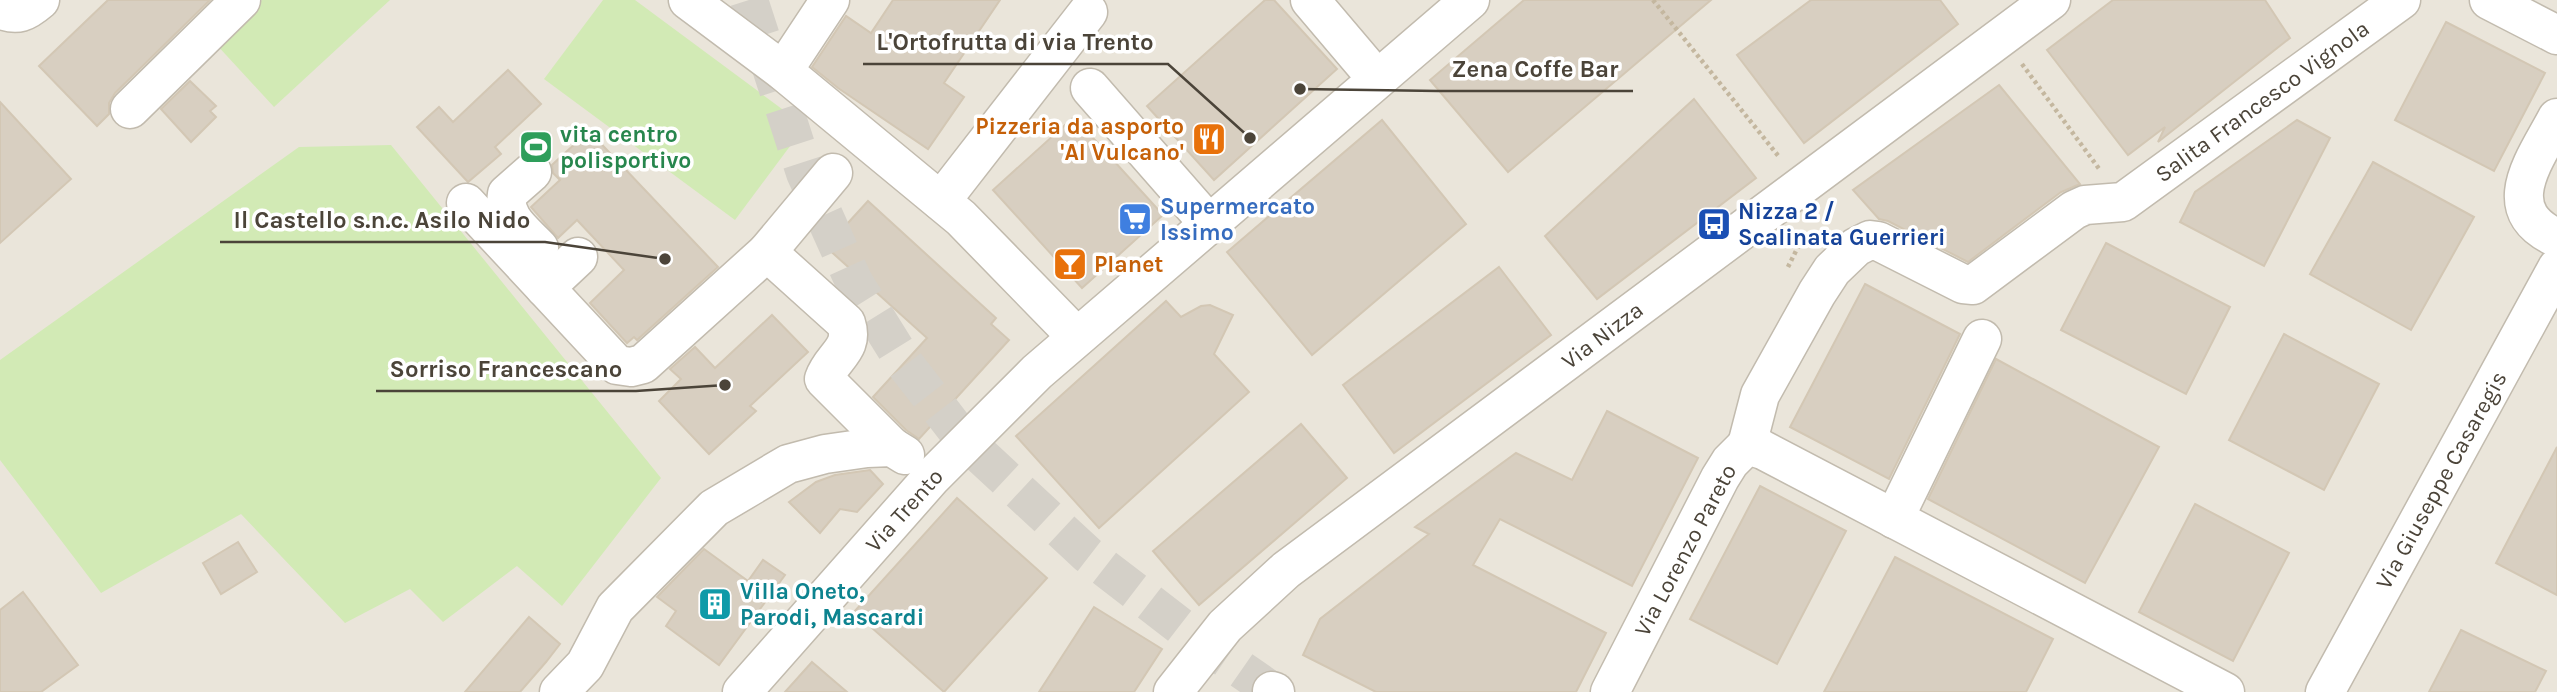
<svg xmlns="http://www.w3.org/2000/svg" width="2557" height="692" font-family="Karla,sans-serif">
	<rect width="100%" height="100%" fill="#f6f3ec"/>
	<rect fill="#eae5da" x="0" y="0" width="2557" height="692"/>
	<g fill="#d2eab5">
		<polygon points="262,0 390,0 274,107 215,43"/>
		<polygon points="603,0 635,0 805,126 735,220 544,79"/>
		<polygon points="391,145 661,478 562,606 517,566 443,622 410,589 345,623 241,514 101,593 0,460 0,360 299,147"/>
	</g>
	<g fill="#d8cfc1" stroke="#d3c7b4" stroke-width="2">
		<polygon points="108,0 210,0 115,93 109,103 109,114 97,126 39,66"/>
		<polygon points="893,0 1000,0 944,83 964,97 928,149 838,88 812,67 846,16 871,33"/>
		<polygon points="1265,0 1274,0 1337,69 1214,180 1147,106"/>
		<polygon points="1524,0 1711,0 1508,172 1430,80"/>
		<polygon points="1811,0 1940,0 1958,24 1804,143 1737,55"/>
		<polygon points="2113,0 2265,0 2290,38 2158,142 2165,127 2128,155 2047,50"/>
		<polygon points="2446,22 2545,73 2494,171 2395,120"/>
		<polygon points="508,70 541,104 495,147 501,154 468,182 417,127 439,107 453,122"/>
		<polygon points="190,81 216,106 210,111 216,117 191,142 161,109"/>
		<polygon points="1999,85 2080,184 2061,192 1968,262 1888,221 1879,219 1853,190"/>
		<polygon points="1694,99 1756,178 1597,299 1545,236"/>
		<polygon points="0,102 71,179 0,243"/>
		<polygon points="1074,117 1163,215 1082,288 993,190"/>
		<polygon points="1382,120 1466,224 1312,355 1227,252"/>
		<polygon points="2297,120 2330,138 2264,266 2180,222 2195,192"/>
		<polygon points="589,131 718,267 637,340 634,337 627,343 590,303 624,270 577,220 558,238 531,207 560,180 553,173 552,165"/>
		<polygon points="2373,162 2474,217 2411,330 2310,274"/>
		<polygon points="868,201 996,318 991,324 1009,340 919,439 906,430 873,397 927,338 826,247"/>
		<polygon points="2106,243 2230,307 2186,394 2061,330"/>
		<polygon points="1499,267 1551,335 1394,453 1343,385"/>
		<polygon points="1865,284 1960,334 1889,479 1790,427"/>
		<polygon points="1166,301 1181,317 1201,306 1210,305 1233,315 1214,354 1249,392 1099,528 1016,436"/>
		<polygon points="772,315 808,352 750,406 756,411 709,454 659,401 681,379 670,369 695,347 715,368"/>
		<polygon points="2284,334 2379,384 2324,490 2229,440"/>
		<polygon points="1996,359 2159,447 2085,583 1928,499"/>
		<polygon points="1607,411 1698,458 1632,586 1500,519 1473,565 1606,633 1576,692 1376,692 1303,655 1320,619 1429,534 1415,527 1516,453 1572,480"/>
		<polygon points="1301,424 1347,478 1199,605 1153,551"/>
		<polygon points="2557,447 2557,595 2496,563"/>
		<polygon points="870,470 883,484 857,512 840,509 820,533 789,502 816,482 835,475"/>
		<polygon points="1760,486 1846,531 1777,664 1690,619"/>
		<polygon points="957,498 1047,578 944,692 854,612"/>
		<polygon points="2195,504 2289,553 2233,661 2139,612"/>
		<polygon points="238,542 257,572 221,594 203,563"/>
		<polygon points="704,549 748,581 763,560 785,575 719,665 666,626 676,611 657,597"/>
		<polygon points="1895,557 2053,639 2026,692 1824,692"/>
		<polygon points="23,592 78,665 41,692 0,692 0,610"/>
		<polygon points="1094,607 1162,649 1134,692 1039,692"/>
		<polygon points="529,617 560,644 546,662 520,692 465,692"/>
		<polygon points="2461,630 2546,671 2535,692 2429,692"/>
		<polygon points="812,662 847,692 785,692"/>
	</g>
	<g fill="none" stroke-linecap="round" stroke-linejoin="round">
		<polyline stroke="#d4d0c8" stroke-width="38" stroke-dasharray="38 19" stroke-linecap="butt" points="749,0 805,173 854,282 905,364 963,439 1088,555 1193,636 1272,691"/>
		<g stroke="#c2bbae" stroke-width="41">
			<g id="minor">
				<polyline points="688,0 783,71 961,218 1077,337"/>
				<polyline points="1310,0 1377,79"/>
				<polyline points="2489,0 2557,35"/>
				<path d="M 0,9 C 17,17 26,12 40,0"/>
				<polyline points="783,71 830,0"/>
				<polyline points="1090,88 1210,225"/>
				<polyline points="130,109 241,0"/>
				<path d="M 2557,118 C 2535,160 2495,210 2557,238"/>
				<path d="M 532,172 L 507,194 C 503,218 523,231 539,248"/>
				<polyline points="941,201 1088,12"/>
				<path d="M 466,203 L 617,365 L 631,367 L 643,364 L 767,252 L 846,323 C 855,350 832,356 824,379 L 892,447"/>
				<polyline points="767,252 833,173"/>
				<polyline points="545,288 578,257"/>
				<polyline points="1747,445 1760,395 1817,293 1832,270 1856,247 1870,240 1878,241 1963,284 1973,285 2074,210 2085,205 2123,202 2401,0"/>
				<polyline points="1894,519 1982,339"/>
				<polyline points="1272,691 1275,692"/>
				<polyline points="559,692 585,665 615,608 714,508 788,464 825,454 867,448 892,447 905,455"/>
				<polyline points="742,692 932,477 1037,372 1470,0"/>
				<polyline points="1173,692 1225,626 1286,570 2051,0"/>
				<polyline points="1610,692 1720,478 1730,462 1747,445 1763,450 2225,692"/>
				<polyline points="2325,692 2557,268"/>
			</g>
		</g>
		<g stroke="#c4b79f" stroke-width="4.5" stroke-dasharray="3.5 3.5" stroke-linecap="butt">
			<polyline points="1653,0 1780,158"/>
			<polyline points="2022,64 2100,170"/>
			<polyline points="1788,267 1802,239 1796,232"/>
		</g>
		<use href="#minor" stroke="#fff" stroke-width="38"/>
	</g>
	<defs>
		<g id="restaurant-square" transform="scale(1.75)"><rect x="-9" y="-9" width="18" height="18" rx="4" fill="#e8710a" stroke="#fff"/><path d="M-5-6h1v4h1v-4h1v4h1v-4h1v5L-1.5 .5V6h-2V.5L-5-1ZM5-6V6H3V1.5H1.5Q1.5-4 5-6Z" fill="#fff"/></g>
		<g id="stadium-square" transform="scale(1.75)"><rect x="-9" y="-9" width="18" height="18" rx="4" fill="#2e9e5b" stroke="#fff"/><path d="M0-5a6.5 5 0 1 0 0 10a6.5 5 0 1 0 0-10ZM-3.5-1.8h7v3.6h-7Z" fill="#fff"/></g>
		<g id="supermarket-square" transform="scale(1.75)"><rect x="-9" y="-9" width="18" height="18" rx="4" fill="#3f7fe0" stroke="#fff"/><path d="M-6-5.5h2.5l.6 2H6L4.5 2H-2.5L-4.4-4H-6ZM-1.5 3.2a1.3 1.3 0 1 0 .1 0ZM3 3.2a1.3 1.3 0 1 0 .1 0Z" fill="#fff"/></g>
		<g id="bus-square" transform="scale(1.75)"><rect x="-9" y="-9" width="18" height="18" rx="4" fill="#1a4fb4" stroke="#fff"/><path d="M-5-6H5V4H4V6H2V4H-2V6H-4V4H-5ZM-3.5-4V0h7V-4ZM-3.5 1.2v1.5H-2V1.2ZM2 1.2v1.5H3.5V1.2Z" fill="#fff"/></g>
		<g id="bar-square" transform="scale(1.75)"><rect x="-9" y="-9" width="18" height="18" rx="4" fill="#e8710a" stroke="#fff"/><path d="M-6-5H6L.8 .8V4.5H3.5V6h-7V4.5H-.8V.8Z" fill="#fff"/></g>
		<g id="building-square" transform="scale(1.75)"><rect x="-9" y="-9" width="18" height="18" rx="4" fill="#0f9aa8" stroke="#fff"/><path d="M-4-6H4V6H1V3H-1V6H-4ZM-2.5-4.3h1.7v1.8h-1.7ZM.8-4.3h1.7v1.8H.8ZM-2.5-1h1.7V.8h-1.7ZM.8-1h1.7V.8H.8Z" fill="#fff"/></g>
	</defs>
	<g fill-rule="evenodd">
		<use href="#restaurant-square" x="1209" y="139"/>
		<use href="#stadium-square" x="536" y="147"/>
		<use href="#supermarket-square" x="1135" y="219"/>
		<use href="#bus-square" x="1714" y="224"/>
		<use href="#bar-square" x="1070" y="264"/>
		<use href="#building-square" x="715" y="604"/>
	</g>
	<g text-anchor="middle" stroke-width="7" stroke-linejoin="round" paint-order="stroke">
		<g font-size="23" fill="#4b4439" stroke="#fff">
			<text transform="translate(2262 101) rotate(-36)" y="8">Salita Francesco Vignola</text>
			<text transform="translate(1602 335) rotate(-37)" y="8">Via Nizza</text>
			<text transform="translate(2441 480) rotate(-61)" y="8">Via Giuseppe Casaregis</text>
			<text transform="translate(904 510) rotate(-48)" y="8">Via Trento</text>
			<text transform="translate(1685 550) rotate(-62)" y="8">Via Lorenzo Pareto</text>
		</g>
		<g font-size="23" font-weight="bold" fill="#c56008" stroke="#fff" text-anchor="end">
			<text x="1184" y="134">Pizzeria da asporto<tspan x="1184" dy="26">'Al Vulcano'</tspan></text>
			<text x="1094" y="272" text-anchor="start">Planet</text>
		</g>
		<g font-size="23" font-weight="bold" fill="#27864d" stroke="#fff" text-anchor="start">
			<text x="560" y="142">vita centro<tspan x="560" dy="26">polisportivo</tspan></text>
		</g>
		<g font-size="23" font-weight="bold" fill="#366cbe" stroke="#fff" text-anchor="start">
			<text x="1160" y="214">Supermercato<tspan x="1160" dy="26">Issimo</tspan></text>
		</g>
		<g font-size="23" font-weight="bold" fill="#164399" stroke="#fff" text-anchor="start">
			<text x="1738" y="219">Nizza 2 /<tspan x="1738" dy="26">Scalinata Guerrieri</tspan></text>
		</g>
		<g font-size="23" font-weight="bold" fill="#0d838f" stroke="#fff" text-anchor="start">
			<text x="740" y="599">Villa Oneto,<tspan x="740" dy="26">Parodi, Mascardi</tspan></text>
		</g>
	</g>
	<path fill="none" stroke="#4b4439" stroke-width="2.5" d="M1250 138L1168 64H863M1300 89L1438 91H1633M665 259L545 242H220M725 385L636 391H376"/>
	<g fill="#4b4439" stroke="#fff" stroke-width="2.5">
		<circle cx="1250" cy="138" r="7"/>
		<circle cx="1300" cy="89" r="7"/>
		<circle cx="665" cy="259" r="7"/>
		<circle cx="725" cy="385" r="7"/>
	</g>
	<g font-size="24" text-anchor="middle" font-weight="bold" fill="#4b4439" stroke="#fff" stroke-width="7" stroke-linejoin="round" paint-order="stroke">
		<text x="1015" y="50">L'Ortofrutta di via Trento</text>
		<text x="1535" y="77">Zena Coffe Bar</text>
		<text x="382" y="228">Il Castello s.n.c. Asilo Nido</text>
		<text x="506" y="377">Sorriso Francescano</text>
	</g>
</svg>
